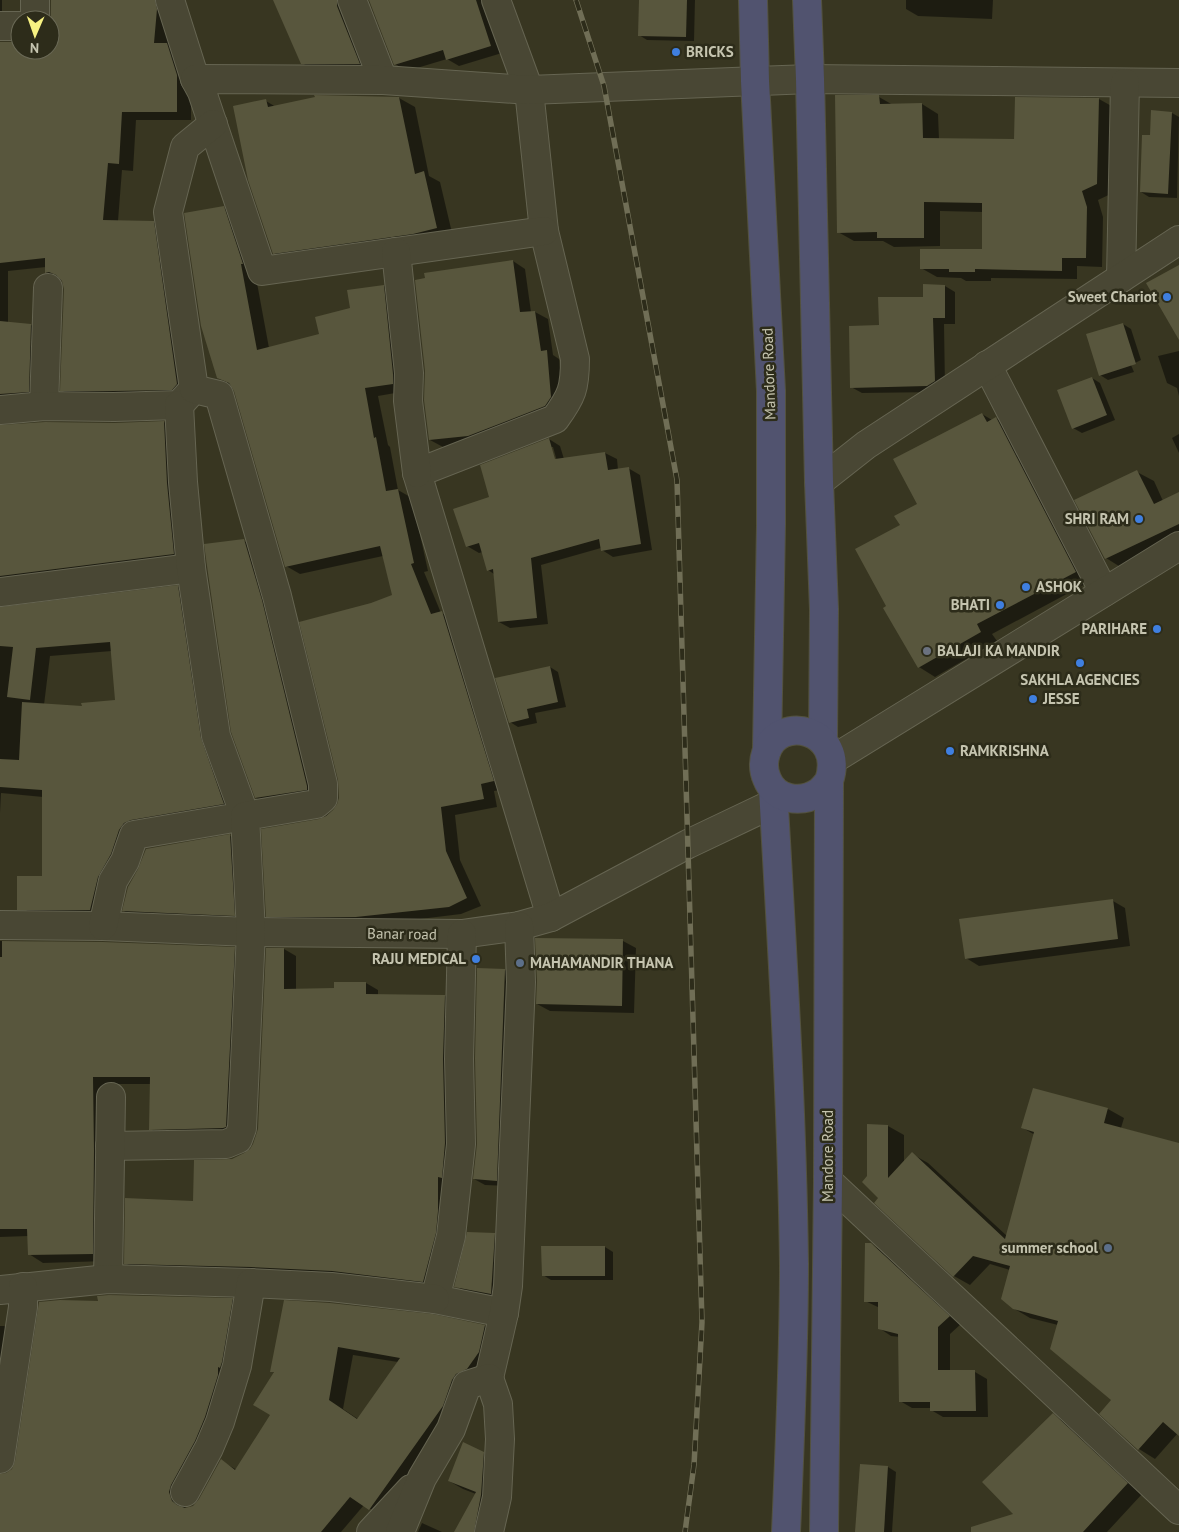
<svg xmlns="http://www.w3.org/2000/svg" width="1179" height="1532" font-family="'PT Sans',sans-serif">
	<rect width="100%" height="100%" fill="#383621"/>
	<g fill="#0007" fill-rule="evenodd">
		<polygon points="0,0 2,0 2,25 0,30"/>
		<polygon points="51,0 171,0 169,45 181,53 191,84 191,120 136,120 133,171 122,170 118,221 153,222 168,231 191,392 76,398 61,390 65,288 63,280 60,281 46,273 46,267 8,271 8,323 31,325 45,333 43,399 0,411 0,42 0,43 20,42 20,50 50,50"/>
		<polygon points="274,0 351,0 371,71 314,70 302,63"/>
		<polygon points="370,0 486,0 502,53 459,66 447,59 407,71 395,64"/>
		<polygon points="640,0 695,0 694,41 647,40 639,35"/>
		<polygon points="906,0 993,0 992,19 918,16 906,9"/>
		<polygon points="879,97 893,105 922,104 938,114 939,139 1015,140 1099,99 1115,108 1113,193 1098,200 1103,217 1102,267 1077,266 1077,279 991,278 991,281 966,281 961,278 937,277 921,268 983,250 983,212 940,211 940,246 894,247 883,241 854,241 838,232"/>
		<polygon points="399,98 415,107 429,176 440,182 453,237 290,262 274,253 266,101 276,107"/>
		<polygon points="1172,113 1179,117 1177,198 1149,197 1141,192 1151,136"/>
		<polygon points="223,207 238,215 255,272 269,348 321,335 352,309 384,286 398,294 407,391 378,396 388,445 390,447 398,490 412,498 428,571 424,572 441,613 457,621 507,789 494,791 497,807 455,815 460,860 481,906 461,914 371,925 281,924 267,916 319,820 334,810 340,799 372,605 393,596 383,556 300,574 286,566 235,390 232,386 218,378"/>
		<polygon points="513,261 525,269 531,312 535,312 548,319 553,355 559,359 564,405 481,443 443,447 430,440 426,279"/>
		<polygon points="945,286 955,292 955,324 944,324 945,387 939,392 862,393 851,387 924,298"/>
		<polygon points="1123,324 1131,329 1141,360 1131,365 1134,372 1108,380 1100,375"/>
		<polygon points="1179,351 1179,396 1177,388 1167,383 1158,356"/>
		<polygon points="1092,378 1100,383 1115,420 1082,433 1073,428"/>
		<polygon points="982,414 992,420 996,418 1012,428 1091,581 992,634 997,641 935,677 919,667 885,608 888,607 902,526 918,505"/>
		<polygon points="164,422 178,431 188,562 0,593 0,424 1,427"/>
		<polygon points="1179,434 1179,453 1172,438"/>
		<path d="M 549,439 L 560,446 L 564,459 L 605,453 L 617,459 L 618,470 L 628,468 L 640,475 L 652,550 L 613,557 L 602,550 L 601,548 L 541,565 L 548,624 L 510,628 L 499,622 L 494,574 L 488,570 L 483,552 L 479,553 L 467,546 L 491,498 ZM 551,447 L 553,447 L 558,465 L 556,465 Z"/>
		<polygon points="1137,472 1154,481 1163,501 1179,493 1179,540 1122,568 1106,558"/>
		<polygon points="244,541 257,548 320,797 269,805 256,798"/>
		<path d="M 178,587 L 192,595 L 237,812 L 146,827 L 105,918 L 38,917 L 24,909 L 43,878 L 43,797 L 1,793 L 0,813 L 0,606 L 1,609 ZM 112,651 L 116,701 L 83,707 L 44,705 L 50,656 Z"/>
		<polygon points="550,667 558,672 566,707 535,713 537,723 518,727 510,722"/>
		<polygon points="230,836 247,845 251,925 140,920 124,911"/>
		<polygon points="1113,901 1125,908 1130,946 979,966 966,958"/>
		<polygon points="536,939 623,941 636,948 634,1013 550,1011 537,1004 538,981"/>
		<polygon points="0,941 103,943 234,948 249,956 240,1135 164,1137 150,1129 151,1084 107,1084 108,1160 107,1261 43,1263 29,1254 29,1236 0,1237"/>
		<polygon points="284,949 296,956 296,990 335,989 366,983 378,990 378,995 445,996 457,1003 456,1067 436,1288 138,1270 125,1263 195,1203 232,1160 250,1150 254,1145 259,1129"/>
		<polygon points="505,970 516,977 508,1186 485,1185 474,1179 478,1144"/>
		<polygon points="1108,1109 1124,1118 1121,1128 1179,1144 1179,1434 1178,1433 1155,1459 1139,1449 1101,1414 1113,1400 1058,1325 1030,1318 1013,1308 1010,1270 990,1264 970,1285 954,1276 880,1198 868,1177 888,1126 904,1135 904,1163 912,1154 928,1163 1007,1236 1035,1135 1023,1128"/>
		<polygon points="494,1234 503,1239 499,1298 464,1291 456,1286"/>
		<polygon points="871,1244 884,1252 961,1324 950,1334 950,1372 975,1372 987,1379 988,1417 943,1417 931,1410 931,1408 912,1408 900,1401 900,1337 891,1336 879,1328 880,1308 865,1301"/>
		<polygon points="605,1247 613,1252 613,1280 551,1280 543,1275"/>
		<path d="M 232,1299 L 246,1308 L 183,1501 L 186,1509 L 193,1507 L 200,1500 L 221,1461 L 237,1470 L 272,1415 L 275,1373 L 271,1371 L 285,1302 L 432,1316 L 485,1326 L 499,1334 L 384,1517 L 364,1505 L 341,1532 L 0,1532 L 0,1475 L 7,1474 L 13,1469 L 99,1302 ZM 353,1355 L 398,1362 L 358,1419 L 343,1409 Z"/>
		<polygon points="0,1326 4,1326 18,1334 0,1455"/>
		<polygon points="1053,1415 1069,1424 1143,1493 1107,1532 982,1532 1016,1514"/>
		<polygon points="483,1453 498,1461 489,1532 455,1532 476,1494 463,1489 449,1481"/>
		<polygon points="861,1465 888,1467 896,1472 892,1532 856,1532"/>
		<polygon points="422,1523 442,1532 418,1532"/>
	</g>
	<g fill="#58563d" fill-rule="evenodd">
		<polygon points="51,0 155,0 157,9 154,43 167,43 177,75 177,112 122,112 119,164 108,163 103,220 154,221 177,384 172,390 114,391 60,391 64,289 62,281 56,275 49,272 45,273 45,258 0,263 0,42 20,42 20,50 50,50"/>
		<polygon points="273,0 337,0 337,6 360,64 301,64"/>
		<polygon points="369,0 476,0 491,46 446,60 443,50 394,65"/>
		<polygon points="639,0 687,0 686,37 638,36"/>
		<polygon points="314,95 399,97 415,174 424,171 437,228 413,234 273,254 248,180 233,106 266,99 268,107 315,97"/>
		<polygon points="835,95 879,95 880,104 922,103 923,138 1014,139 1015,97 1099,98 1097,184 1082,191 1087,207 1086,258 1062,258 1062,271 975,269 975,272 949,272 949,269 920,269 920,249 982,249 982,203 924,202 924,238 877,238 877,232 837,233"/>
		<polygon points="1151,110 1172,112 1168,194 1140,192 1142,135 1150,135"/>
		<polygon points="224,206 243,264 241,264 257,350 319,334 315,317 350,308 347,290 384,285 393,374 393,384 365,388 374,438 376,437 386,491 398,489 414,563 411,564 431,614 442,611 494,781 481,784 484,799 441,807 446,851 467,898 449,907 356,917 266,917 261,829 319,819 326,816 333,810 337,804 339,798 338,780 299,622 371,603 392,595 380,546 285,567 234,391 229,383 217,378 201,326 184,213"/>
		<polygon points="513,260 520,312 535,311 541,351 547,350 551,397 545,406 468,436 429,440 424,400 425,371 415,280 425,278 424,273"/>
		<polygon points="1179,265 1179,340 1146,283"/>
		<polygon points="923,284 945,285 945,318 933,318 935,381 927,386 850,388 849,326 879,325 878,297 923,297"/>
		<polygon points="0,321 31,324 29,392 0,394"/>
		<polygon points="1123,323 1136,364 1099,376 1086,334"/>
		<polygon points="1092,377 1107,415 1072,429 1057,390"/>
		<polygon points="982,413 987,422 996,417 1076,572 977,624 981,632 918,668 883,608 886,606 855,549 900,525 894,516 917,504 893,459"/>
		<polygon points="164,421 167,483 174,554 0,576 0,425 45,422 114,423"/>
		<polygon points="549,438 555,459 605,452 608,470 629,467 641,544 601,551 599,539 531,558 537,618 498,622 493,569 487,571 479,543 466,547 453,509 489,497 480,465"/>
		<polygon points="1137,470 1154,504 1179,492 1179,524 1105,559 1074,500"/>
		<polygon points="244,539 262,600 307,786 307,790 255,798 231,732 207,566 204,544"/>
		<polygon points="178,585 201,738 224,804 131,820 124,823 119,830 111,854 98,877 90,910 17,910 17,876 42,876 42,790 0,787 0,759 19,760 22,702 82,706 81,703 115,700 110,642 36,648 30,700 7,697 13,647 0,646 0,607"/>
		<polygon points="550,666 558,702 527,709 529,718 509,723 495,678"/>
		<polygon points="230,834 235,916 122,911 128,887 138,869 146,849"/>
		<polygon points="1113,899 1118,939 965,959 959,919"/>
		<polygon points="535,938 623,939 622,1006 536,1004 537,981"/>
		<polygon points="2,941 103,942 235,947 226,1127 223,1128 149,1130 150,1077 93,1077 94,1151 93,1254 28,1255 27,1229 0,1229 0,957 2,957"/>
		<polygon points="266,948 284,948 284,989 334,988 334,982 366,982 366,994 445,995 443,1059 445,1143 442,1178 438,1177 438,1211 436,1233 423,1282 332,1271 251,1267 124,1264 125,1198 193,1201 194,1160 232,1159 244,1153 250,1149 253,1144 258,1129"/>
		<polygon points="477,968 505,969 497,1181 473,1179 477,1144 475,1059"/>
		<polygon points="1033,1088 1108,1108 1104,1123 1179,1143 1179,1436 1163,1422 1138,1450 1099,1414 1111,1400 1050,1349 1058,1321 1013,1309 1001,1299 1010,1266 973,1256 953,1277 874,1203 878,1198 862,1182 867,1176 867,1124 888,1125 888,1178 912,1152 1005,1239 1034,1132 1021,1128"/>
		<polygon points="467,1232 495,1233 491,1294 454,1287"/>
		<polygon points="865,1243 871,1243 950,1316 938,1327 938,1370 975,1370 976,1411 930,1411 930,1402 899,1402 898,1334 878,1329 878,1302 864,1302"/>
		<polygon points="541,1246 605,1246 605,1276 542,1276"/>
		<path d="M 109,1295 L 233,1298 L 222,1362 L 220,1368 L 218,1367 L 218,1375 L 205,1417 L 195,1441 L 171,1485 L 169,1492 L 172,1501 L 177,1505 L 185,1508 L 193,1506 L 199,1499 L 221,1459 L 235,1470 L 270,1415 L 253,1405 L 274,1372 L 270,1372 L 284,1300 L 330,1303 L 433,1314 L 485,1325 L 479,1352 L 467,1369 L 456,1374 L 452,1380 L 443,1406 L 369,1510 L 350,1497 L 321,1532 L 0,1532 L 0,1474 L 6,1473 L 12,1469 L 15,1461 L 39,1302 L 60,1300 L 98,1301 L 97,1296 ZM 338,1347 L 400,1358 L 357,1419 L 329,1400 Z"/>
		<polygon points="1053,1413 1128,1483 1083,1532 971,1532 971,1527 1013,1514 982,1482"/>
		<polygon points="463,1442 484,1452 481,1495 474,1532 454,1532 476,1492 448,1481"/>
		<polygon points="860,1464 888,1466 884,1532 855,1532"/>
	</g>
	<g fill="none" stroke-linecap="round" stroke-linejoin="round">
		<g stroke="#666552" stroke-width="30">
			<g id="minor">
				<polyline points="170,0 195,79"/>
				<polyline points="352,0 383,80"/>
				<path d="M 496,0 L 529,90 L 544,231 L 575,359 C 575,388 572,396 555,419 L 417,473 L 551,917"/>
				<polyline points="35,20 35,0"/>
				<polyline points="0,26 20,26"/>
				<polyline points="544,231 262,271 202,92 195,79 383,80 529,90 810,79 1179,83"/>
				<polyline points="396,252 409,373 408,401 417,473"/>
				<polyline points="1121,278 1125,83"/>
				<polyline points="987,365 1104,592"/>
				<polyline points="44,406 48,288"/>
				<polyline points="0,410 44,406 114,407 179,405 191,392"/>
				<polyline points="819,482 866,445 1179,240"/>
				<polyline points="0,592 191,568"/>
				<polyline points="832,760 1179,546"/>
				<polyline points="0,925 103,926 251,932 462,934 519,926 551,917 688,844 774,803"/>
				<polyline points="103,926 113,881 125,861 134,835 245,816 216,736 191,568 183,482 179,405"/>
				<polyline points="462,934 459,1059 461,1144 451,1236 435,1299 504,1313"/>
				<polyline points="110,1146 226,1144 238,1139 242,1128 251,932 245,816 316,804 323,798 323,784 277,596 219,395 194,389 168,212 185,147 213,124"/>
				<polyline points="828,1181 1179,1510"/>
				<polyline points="108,1279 111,1097"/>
				<polyline points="0,1290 108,1279 251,1283"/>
				<polyline points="489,1378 504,1313 508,1286 521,982 519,926"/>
				<polyline points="0,1459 23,1307 23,1287"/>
				<polyline points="185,1492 209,1448 220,1422 237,1366 251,1283 331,1287 435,1299"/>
				<polyline points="371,1532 411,1489"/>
				<polyline points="400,1532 422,1478 451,1429 467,1385 489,1378 498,1404 500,1439 497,1497 489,1532"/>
			</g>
		</g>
		<g stroke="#53523f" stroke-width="30">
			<g id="highway">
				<polyline points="753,0 755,81 771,391 771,525 767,749"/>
				<polyline points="807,0 810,79 819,482 824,609 823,741"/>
				<path d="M 773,789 C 782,947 792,1106 794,1264 C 794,1353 790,1443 786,1532"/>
				<path d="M 824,1532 L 828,1181 L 829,781 C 846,729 778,713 766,753 C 763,762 763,770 767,779 C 775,800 801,804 819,792 C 823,789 826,785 829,781"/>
			</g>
		</g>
		<use href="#minor" stroke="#494734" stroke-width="28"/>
		<use href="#highway" stroke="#51536f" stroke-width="28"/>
		<g stroke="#706e56" stroke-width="5.5">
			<polyline id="rail" points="576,0 604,86 677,480 702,1322 694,1465 685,1532"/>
		</g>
		<use href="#rail" stroke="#2d2c1a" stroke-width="4" stroke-dasharray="11" stroke-linecap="butt"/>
	</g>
	<g fill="#3f7fe0" stroke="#2d2c1a" stroke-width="2">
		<circle cx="676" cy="52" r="5"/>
		<circle cx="1167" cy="297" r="5"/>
		<circle cx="1139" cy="519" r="5"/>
		<circle cx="1026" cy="587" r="5"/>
		<circle cx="1000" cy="605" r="5"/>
		<circle cx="1157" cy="629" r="5"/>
		<circle cx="1080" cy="663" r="5"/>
		<circle cx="1033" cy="699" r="5"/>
		<circle cx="950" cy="751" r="5"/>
		<circle cx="476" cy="959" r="5"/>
	</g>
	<circle fill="#6b7280" stroke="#2d2c1a" stroke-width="2" cx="927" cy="651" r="5"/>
	<g fill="#5c6f8a" stroke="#2d2c1a" stroke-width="2">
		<circle cx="520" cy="963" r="5"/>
		<circle cx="1108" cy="1248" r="5"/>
	</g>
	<g text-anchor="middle" stroke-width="5" stroke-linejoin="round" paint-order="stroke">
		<g font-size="15" font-weight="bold" fill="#c5c4af" stroke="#2d2c1a" text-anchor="start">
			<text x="686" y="57">BRICKS</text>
			<text x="1157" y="302" text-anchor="end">Sweet Chariot</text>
			<text x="1129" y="524" text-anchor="end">SHRI RAM</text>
			<text x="1036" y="592">ASHOK</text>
			<text x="990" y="610" text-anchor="end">BHATI</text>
			<text x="1147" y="634" text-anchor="end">PARIHARE</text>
			<text x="937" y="656">BALAJI KA MANDIR</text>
			<text x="1080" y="685" text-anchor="middle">SAKHLA AGENCIES</text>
			<text x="1043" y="704">JESSE</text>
			<text x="960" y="756">RAMKRISHNA</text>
			<text x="466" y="964" text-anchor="end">RAJU MEDICAL</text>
			<text x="530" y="968">MAHAMANDIR THANA</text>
			<text x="1098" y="1253" text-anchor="end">summer school</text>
		</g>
		<g font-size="15" fill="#c5c4af" stroke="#2d2c1a">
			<text transform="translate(769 374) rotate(-92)" y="5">Mandore Road</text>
			<text transform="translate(402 934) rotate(1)" y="5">Banar road</text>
			<text transform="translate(828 1156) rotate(-90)" y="5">Mandore Road</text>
		</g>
	</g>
	<g transform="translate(35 35) rotate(182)"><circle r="24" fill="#2d2c1a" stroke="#6a6956"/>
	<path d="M0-4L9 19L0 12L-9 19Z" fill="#f7f282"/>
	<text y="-8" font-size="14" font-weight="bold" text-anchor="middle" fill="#c5c4af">N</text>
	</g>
</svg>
